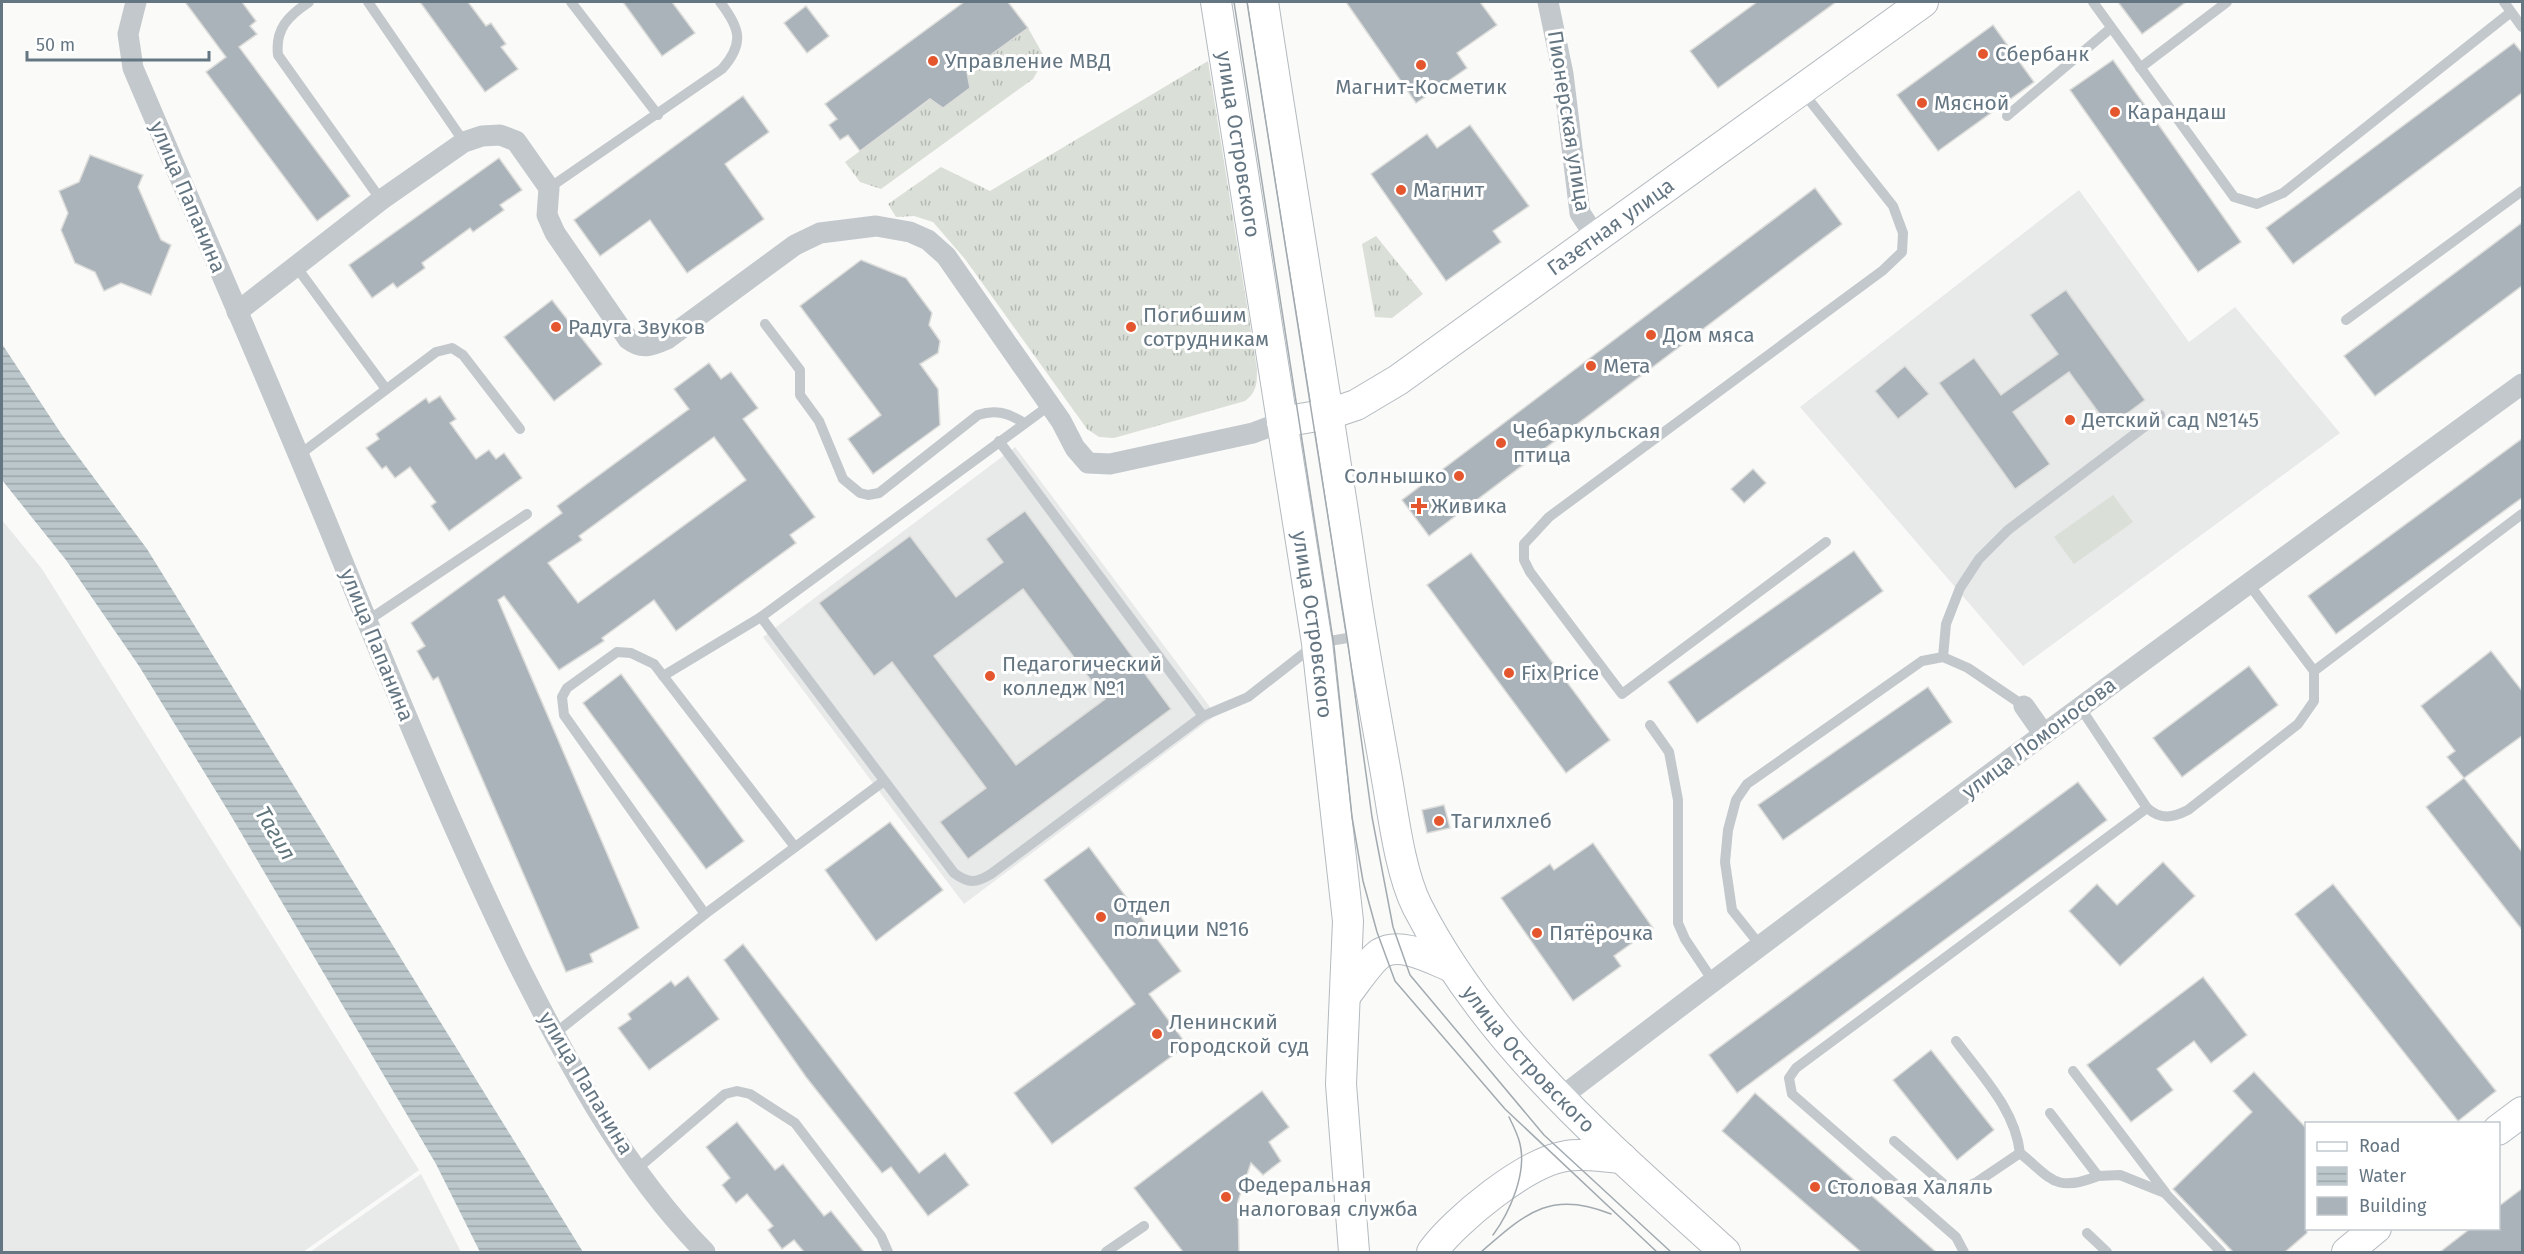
<svg xmlns="http://www.w3.org/2000/svg" width="2524" height="1254" font-family="'Fira Sans',sans-serif">
	<defs>
		<pattern id="grass-tufts" width="24" height="20" patternUnits="userSpaceOnUse" patternTransform="scale(1.5)"><rect width="24" height="20" fill="#dadfd7"/><path d="M3 7l-1-3M5 7V3M7 7l1-3M15 17l-1-3M17 17v-4M19 17l1-3" fill="none" stroke="#b4b9b4"/></pattern>
		<pattern id="water-rules" width="6" height="5" patternUnits="userSpaceOnUse" patternTransform="scale(1.5)"><rect width="6" height="5" fill="#bbc7cb"/><path d="M0 2.5h6" fill="none" stroke="#9ca6aa"/></pattern>
	</defs>
	<rect width="100%" height="100%" fill="#fafaf8"/>
	<g fill="#e8e9e9">
		<polygon points="2079,190 2189,342 2235,307 2340,433 2023,666 1800,407"/>
		<polygon points="1015,447 1216,715 964,904 763,637"/>
		<polygon points="2,520 42,569 419,1170 303,1252 2,1252"/>
		<polygon points="421,1174 461,1252 310,1252"/>
	</g>
	<g fill="url(#grass-tufts)">
		<polygon points="1028,28 1045,58 1033,79 881,189 860,182 845,162 938,94 937,102 944,107 968,90 969,83 958,79"/>
		<path d="M 1208,61 L 1257,369 C 1257,383 1257,392 1245,401 L 1114,438 L 1099,437 L 1087,429 L 965,259 L 933,222 L 914,216 L 896,217 L 888,204 L 941,167 L 990,191 Z"/>
		<polygon points="1376,236 1423,294 1392,318 1375,317 1362,244"/>
	</g>
	<polygon fill="#dadfd7" points="2113,495 2133,522 2074,564 2054,537"/>
	<polygon fill="url(#water-rules)" points="2,344 62,435 147,549 583,1252 480,1252 436,1164 230,814 139,666 66,560 2,480"/>
	<g fill="#aab3b9" stroke="#dcdcda" stroke-width="1.5" fill-rule="evenodd">
		<polygon points="185,2 242,2 256,21 250,26 257,34 239,47 350,196 317,221 206,72 226,57"/>
		<polygon points="420,2 468,2 486,26 491,23 506,44 501,47 518,69 485,92"/>
		<polygon points="623,2 672,2 695,33 662,56"/>
		<polygon points="964,2 1008,2 1028,28 967,72 970,88 943,108 930,99 860,151 848,135 840,140 829,125 837,119 825,104"/>
		<polygon points="1346,2 1480,2 1497,25 1457,53 1467,68 1416,103"/>
		<polygon points="1757,2 1836,2 1718,88 1690,51"/>
		<polygon points="2118,2 2186,2 2142,34"/>
		<polygon points="806,6 829,36 807,53 784,23"/>
		<polygon points="1993,25 2034,82 1938,151 1897,95"/>
		<polygon points="2514,43 2523,54 2523,92 2293,264 2266,228"/>
		<polygon points="2113,60 2241,242 2198,272 2070,90"/>
		<polygon points="743,96 769,132 725,164 764,219 687,273 650,220 600,256 574,220"/>
		<polygon points="1470,125 1529,206 1493,231 1501,242 1446,281 1371,174 1427,134 1437,148"/>
		<polygon points="90,155 143,175 138,187 161,240 171,245 151,295 121,283 104,291 95,272 75,263 61,230 68,213 59,191 79,182"/>
		<polygon points="499,158 522,190 500,205 504,210 473,232 470,228 422,263 425,268 397,288 393,283 372,298 349,265"/>
		<polygon points="1815,188 1842,224 1429,536 1402,500"/>
		<polygon points="2523,222 2523,285 2375,396 2344,356"/>
		<polygon points="861,260 906,278 932,313 929,325 940,341 938,353 920,364 938,389 940,425 873,474 848,439 881,415 800,306"/>
		<polygon points="2066,290 2145,400 2109,427 2069,372 2013,412 2050,464 2015,489 1939,383 1974,358 2001,395 2058,354 2030,315"/>
		<polygon points="552,300 602,364 554,401 504,337"/>
		<path d="M 709,363 L 721,379 L 731,372 L 758,408 L 743,419 L 815,517 L 790,535 L 796,543 L 676,631 L 654,600 L 602,638 L 604,641 L 559,670 L 504,596 L 498,600 L 639,928 L 590,954 L 593,962 L 566,972 L 438,677 L 433,680 L 417,651 L 425,646 L 411,623 L 562,513 L 557,506 L 689,409 L 674,389 ZM 714,437 L 746,480 L 578,603 L 548,563 L 582,540 L 579,536 Z"/>
		<polygon points="1905,366 1929,394 1898,419 1875,391"/>
		<polygon points="440,396 456,419 450,423 476,459 489,450 496,459 504,453 522,478 449,531 431,506 436,502 410,467 395,478 386,466 382,469 366,448 379,439 376,434 426,398 429,403"/>
		<polygon points="2523,438 2523,497 2336,634 2308,596"/>
		<polygon points="1753,469 1766,483 1744,503 1731,489"/>
		<path d="M 1025,511 L 1171,709 L 968,859 L 940,822 L 986,788 L 892,662 L 874,676 L 819,603 L 910,536 L 956,597 L 1003,562 L 986,539 ZM 1023,589 L 1105,699 L 1016,765 L 934,656 Z"/>
		<polygon points="1854,551 1883,591 1697,723 1668,682"/>
		<polygon points="1471,553 1610,740 1566,773 1427,585"/>
		<polygon points="2491,651 2523,692 2523,735 2464,778 2447,757 2455,751 2421,706"/>
		<polygon points="2249,666 2278,705 2182,777 2153,738"/>
		<polygon points="621,674 744,841 706,869 583,703"/>
		<polygon points="1928,687 1952,722 1783,840 1758,805"/>
		<polygon points="2464,778 2523,853 2523,931 2426,807"/>
		<polygon points="2078,782 2107,820 1737,1093 1709,1055"/>
		<polygon points="1444,805 1450,828 1427,833 1422,810"/>
		<polygon points="890,822 943,890 876,941 825,870"/>
		<polygon points="1593,843 1653,928 1614,956 1621,966 1573,1001 1501,898 1550,864 1554,870"/>
		<polygon points="1089,847 1181,971 1149,994 1187,1045 1052,1144 1014,1093 1135,1004 1044,880"/>
		<polygon points="2163,862 2195,896 2120,966 2069,911 2097,884 2117,905"/>
		<polygon points="2333,884 2496,1091 2458,1121 2295,914"/>
		<polygon points="743,944 919,1173 945,1153 969,1185 928,1216 891,1167 882,1173 806,1077 724,960"/>
		<polygon points="688,976 719,1019 649,1070 618,1028 631,1019 628,1014 671,981 675,986"/>
		<polygon points="2203,977 2247,1035 2211,1063 2194,1041 2157,1069 2173,1090 2131,1122 2087,1065"/>
		<polygon points="1931,1050 1994,1130 1957,1160 1893,1080"/>
		<polygon points="2254,1072 2307,1129 2307,1233 2285,1252 2233,1252 2173,1189 2252,1112 2233,1091"/>
		<polygon points="1262,1091 1289,1127 1269,1142 1281,1161 1263,1175 1251,1163 1238,1201 1239,1252 1183,1252 1134,1188"/>
		<polygon points="1755,1093 1936,1252 1861,1252 1722,1131"/>
		<polygon points="737,1122 775,1170 783,1164 824,1216 831,1211 864,1252 804,1252 794,1240 782,1249 768,1230 773,1226 747,1194 736,1203 722,1185 730,1178 706,1147"/>
		<polygon points="2523,1188 2523,1252 2440,1252 2471,1228 2499,1228 2499,1206"/>
	</g>
	<g fill="none" stroke-linecap="round" stroke-linejoin="round">
		<g stroke="#b3babf" stroke-width="32">
			<g id="secondary">
				<path id="s1" d="M 1216,2 L 1317,643 L 1348,921 L 1341,1084 L 1354,1252"/>
				<path id="s2" d="M 1263,2 C 1292,194 1325,386 1353,579 C 1363,648 1376,716 1388,785 C 1394,821 1401,874 1417,906 C 1488,1046 1611,1148 1725,1252"/>
				<path id="s3" d="M 1282,422 L 1329,414 L 1356,405 L 1398,380 L 1923,2"/>
				<path d="M 1345,996 C 1354,985 1370,960 1381,953 C 1401,941 1434,960 1452,967"/>
				<polyline points="2498,1130 2522,1112"/>
				<path d="M 1432,1252 C 1455,1220 1526,1162 1566,1156 C 1583,1153 1604,1157 1622,1158"/>
				<polyline points="2347,1252 2376,1228"/>
			</g>
		</g>
		<g stroke="#c3c8cc" stroke-width="10">
			<path d="M 309,2 C 288,16 275,29 278,55 L 381,200"/>
			<polyline points="368,2 464,142"/>
			<polyline points="571,2 658,115"/>
			<polyline points="2093,2 2234,197 2257,204 2283,193 2511,12"/>
			<polyline points="2504,2 2522,27"/>
			<polyline points="2140,68 2227,2"/>
			<polyline points="1802,91 1893,206 1903,233 1902,252 1882,271 1549,517 1524,544 1524,560 1530,572 1622,694 1826,542"/>
			<polyline points="2007,116 2111,28"/>
			<path d="M 549,188 L 722,69 C 745,43 740,28 720,2"/>
			<polyline points="295,265 386,389"/>
			<polyline points="2346,320 2522,191"/>
			<path d="M 765,324 L 800,370 L 800,395 L 819,421 L 843,479 L 860,493 L 868,495 L 879,493 L 978,415 C 995,409 1009,413 1024,423"/>
			<polyline points="999,441 1203,716"/>
			<polyline points="299,455 436,352 452,348 463,355 520,429"/>
			<path d="M 761,617 L 954,873 C 969,884 976,883 991,874 L 1203,716 L 1248,697 L 1317,643 L 1360,636"/>
			<polyline points="367,621 527,514"/>
			<polyline points="2314,671 2522,514"/>
			<polyline points="663,676 761,617 1050,405"/>
			<polyline points="2024,706 1968,668 1943,657 1946,624 1960,588 1979,559 2008,530 2160,415"/>
			<path d="M 2080,707 L 2147,808 C 2161,820 2172,818 2188,810 L 2298,724 L 2314,701 L 2314,671 L 2248,583"/>
			<polyline points="1650,725 1669,752 1678,800 1678,923 1685,939 1713,981"/>
			<polyline points="705,914 564,715 562,697 567,688 617,652 631,653 654,664 795,847"/>
			<polyline points="1759,944 1732,910 1725,862 1728,830 1736,800 1747,784 1922,661 1943,657"/>
			<polyline points="553,1035 705,914 884,781"/>
			<path d="M 1956,1041 C 1981,1075 2015,1109 2020,1153 C 2052,1179 2055,1193 2098,1176"/>
			<polyline points="2073,1071 2165,1192"/>
			<polyline points="2050,1113 2098,1176 2120,1175 2165,1193 2221,1252"/>
			<polyline points="1894,1141 1946,1186 1957,1191 1977,1182 2020,1153"/>
			<polyline points="637,1169 725,1094 737,1091 750,1094 795,1123 881,1236 888,1252"/>
			<polyline points="2087,1233 2107,1252"/>
			<polyline points="1106,1252 1144,1226"/>
			<polyline points="1964,1252 1956,1237 1792,1094 1789,1078 1796,1068 2147,808"/>
		</g>
		<g stroke="#c3c8cc" stroke-width="21">
			<path d="M 136,2 L 128,34 L 133,68 C 201,228 272,388 338,550 C 395,690 452,829 518,964 C 569,1065 625,1171 705,1252"/>
			<polyline points="1548,2 1563,74 1580,213 1597,239"/>
			<path d="M 237,312 L 381,200 L 464,142 L 482,136 L 500,135 L 516,141 L 549,188 L 547,215 L 555,233 L 628,339 C 642,350 651,346 667,339 L 795,245 L 820,233 L 876,226 L 910,232 L 928,240 L 946,256 L 1061,421 L 1075,448 L 1088,463 L 1110,464 L 1253,433 L 1282,422"/>
			<polyline points="2024,706 2043,733"/>
			<path d="M 1560,1098 C 1877,855 2199,619 2522,384"/>
		</g>
		<use href="#secondary" stroke="#fff" stroke-width="30"/>
		<g stroke="#a2aab0" stroke-width="1.5">
			<polyline points="1234,2 1334,646 1352,817 1363,881 1377,932 1395,981 1505,1109 1657,1252"/>
			<polyline points="1247,2 1348,644 1372,817 1393,927 1410,975 1544,1135 1671,1252"/>
			<path d="M 1493,1235 C 1510,1212 1527,1173 1520,1144 C 1518,1135 1513,1125 1509,1117"/>
			<path d="M 1481,1252 C 1525,1214 1550,1189 1611,1214"/>
		</g>
	</g>
	<g fill="#e4572e" stroke="#fff" stroke-width="2">
		<circle cx="1983" cy="54" r="6"/>
		<circle cx="933" cy="61" r="6"/>
		<circle cx="1421" cy="65" r="6"/>
		<circle cx="1922" cy="103" r="6"/>
		<circle cx="2115" cy="112" r="6"/>
		<circle cx="1401" cy="190" r="6"/>
		<circle cx="556" cy="327" r="6"/>
		<circle cx="1131" cy="327" r="6"/>
		<circle cx="1651" cy="335" r="6"/>
		<circle cx="1591" cy="366" r="6"/>
		<circle cx="2070" cy="420" r="6"/>
		<circle cx="1501" cy="443" r="6"/>
		<circle cx="1459" cy="476" r="6"/>
		<path d="M1416 497h6v6h6v6h-6v6h-6v-6h-6v-6h6z"/>
		<circle cx="1509" cy="673" r="6"/>
		<circle cx="990" cy="676" r="6"/>
		<circle cx="1439" cy="821" r="6"/>
		<circle cx="1101" cy="917" r="6"/>
		<circle cx="1537" cy="933" r="6"/>
		<circle cx="1157" cy="1034" r="6"/>
		<circle cx="1815" cy="1187" r="6"/>
		<circle cx="1226" cy="1197" r="6"/>
	</g>
	<g text-anchor="middle" stroke-width="6" stroke-linejoin="round" paint-order="stroke">
		<g font-size="21" fill="#657683" stroke="#fff" text-anchor="start">
			<text x="1995" y="61">Сбербанк</text>
			<text x="945" y="68">Управление МВД</text>
			<text x="1421" y="94" text-anchor="middle">Магнит-Косметик</text>
			<text x="1934" y="110">Мясной</text>
			<text x="2127" y="119">Карандаш</text>
			<text x="1413" y="197">Магнит</text>
			<text x="1143" y="322">Погибшим<tspan x="1143" dy="24">сотрудникам</tspan></text>
			<text x="568" y="334">Радуга Звуков</text>
			<text x="1663" y="342">Дом мяса</text>
			<text x="1603" y="373">Мета</text>
			<text x="2082" y="427">Детский сад №145</text>
			<text x="1513" y="438">Чебаркульская<tspan x="1513" dy="24">птица</tspan></text>
			<text x="1447" y="483" text-anchor="end">Солнышко</text>
			<text x="1431" y="513">Живика</text>
			<text x="1002" y="671">Педагогический<tspan x="1002" dy="24">колледж №1</tspan></text>
			<text x="1521" y="680">Fix Price</text>
			<text x="1451" y="828">Тагилхлеб</text>
			<text x="1113" y="912">Отдел<tspan x="1113" dy="24">полиции №16</tspan></text>
			<text x="1549" y="940">Пятёрочка</text>
			<text x="1169" y="1029">Ленинский<tspan x="1169" dy="24">городской суд</tspan></text>
			<text x="1238" y="1192">Федеральная<tspan x="1238" dy="24">налоговая служба</tspan></text>
			<text x="1827" y="1194">Столовая Халяль</text>
		</g>
		<g font-size="21" fill="#657683" stroke="#fff">
			<text transform="translate(1569 121) rotate(81)" y="7">Пионерская улица</text>
			<text dy="7" stroke="none"><textPath href="#s1" startOffset="144">улица Островского</textPath></text>
			<text transform="translate(188 197) rotate(67)" y="7">улица Папанина</text>
			<text dy="7" stroke="none"><textPath href="#s3" startOffset="387">Газетная улица</textPath></text>
			<text dy="7" stroke="none"><textPath href="#s1" startOffset="630">улица Островского</textPath></text>
			<text transform="translate(377 645) rotate(68)" y="7">улица Папанина</text>
			<text transform="translate(2039 738) rotate(-37)" y="7">улица Ломоносова</text>
			<text dy="7" stroke="none"><textPath href="#s2" startOffset="1108">улица Островского</textPath></text>
			<text transform="translate(586 1083) rotate(59)" y="7">улица Папанина</text>
		</g>
		<g font-size="22" font-style="italic" fill="#60757c" stroke="#fff">
			<text transform="translate(276 833) rotate(59)" y="8">Тагил</text>
		</g>
	</g>
	<rect width="2524" height="1254" fill="none" stroke="#657683" stroke-width="6"/>
	<rect x="2305" y="1122" width="195" height="108" fill="#ffffff" stroke="#c1c8cd" stroke-width="1.5"/>
	<rect x="2317" y="1142" width="30" height="9" fill="#ffffff" stroke="#c1c8cd" stroke-width="1.5"/>
	<text x="2359" y="1152" font-size="18" fill="#657683">Road</text>
	<rect x="2317" y="1167" width="30" height="18" fill="url(#water-rules)" stroke="#c1c8cd" stroke-width="1.5"/>
	<text x="2359" y="1182" font-size="18" fill="#657683">Water</text>
	<rect x="2317" y="1197" width="30" height="18" fill="#aab3b9" stroke="#c1c8cd" stroke-width="1.5"/>
	<text x="2359" y="1212" font-size="18" fill="#657683">Building</text>
	<path d="M27 51v9h182v-9" fill="none" stroke="#657683" stroke-width="3"/>
	<text x="36" y="51" font-size="18" fill="#657683" stroke="#ffffff" stroke-width="4.5" paint-order="stroke">50 m</text>
</svg>
